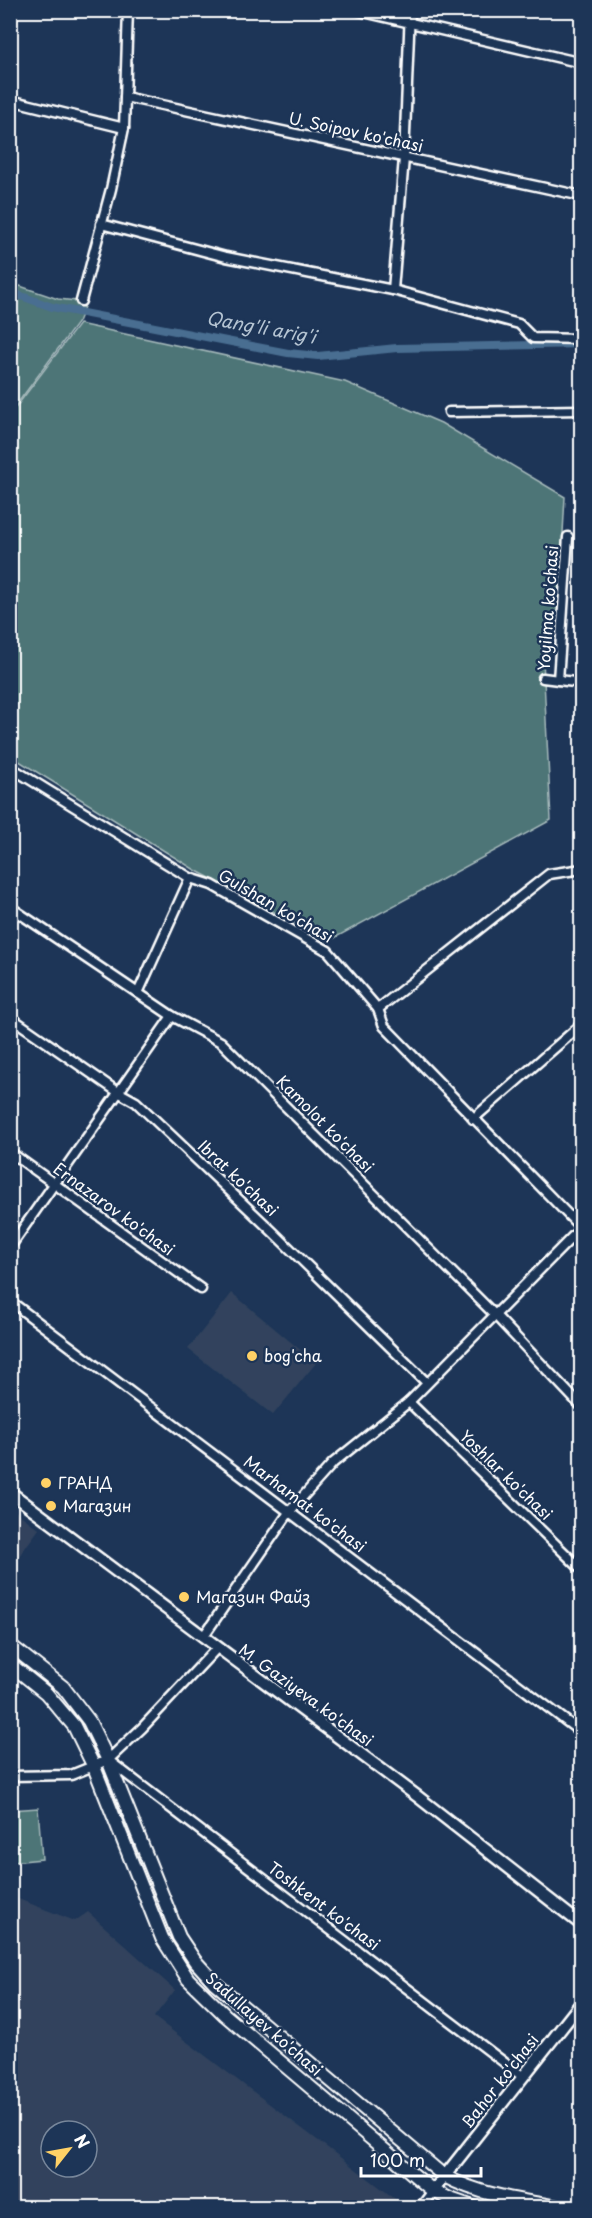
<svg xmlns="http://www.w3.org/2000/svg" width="592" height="2218" font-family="'Playpen Sans',sans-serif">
	<rect width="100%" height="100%" fill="#1d3557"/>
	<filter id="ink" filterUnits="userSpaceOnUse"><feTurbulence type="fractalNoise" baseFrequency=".0167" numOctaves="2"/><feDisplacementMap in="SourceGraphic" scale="12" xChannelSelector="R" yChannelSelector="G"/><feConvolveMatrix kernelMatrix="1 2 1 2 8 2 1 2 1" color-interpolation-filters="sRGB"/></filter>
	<g filter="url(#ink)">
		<g fill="#31435d" fill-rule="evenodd">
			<polygon points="232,1293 316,1363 273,1415 188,1349"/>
			<polygon points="11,1508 39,1529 11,1567"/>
			<path d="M 11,1888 L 13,1897 L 75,1921 L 88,1912 L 175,1990 L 154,2017 L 406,2207 L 11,2207 ZM 51,2131 L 87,2131 L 87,2167 L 51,2167 Z"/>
		</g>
		<g fill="#4d7477" stroke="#a6babb" stroke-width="1.5">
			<polygon points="11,283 58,299 86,302 78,322 11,412"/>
			<polygon points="79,324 345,382 441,423 565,497 557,639 542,639 551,820 329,941 195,870 11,756 10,415"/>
			<polygon points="38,1808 42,1859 12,1862 11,1810"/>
		</g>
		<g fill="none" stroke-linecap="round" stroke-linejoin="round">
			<polyline stroke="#496e91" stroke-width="8" points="10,292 52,307 288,353 318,356 397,348 582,344"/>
			<g stroke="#fff" stroke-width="13">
				<g id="minor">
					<polyline points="355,10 582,63"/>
					<polyline points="125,97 582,196"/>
					<polyline points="10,100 124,128"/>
					<polyline points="101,224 226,257 393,290 404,158 410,10"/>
					<polyline points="393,290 519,324 533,338 582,339"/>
					<polyline points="81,301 111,189 124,128 128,10"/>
					<polyline points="449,412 582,410"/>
					<polyline points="543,678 582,683"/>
					<polyline points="558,680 568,537"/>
					<polyline points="10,767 190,878 212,885 328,951 378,1009 384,1026 582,1229"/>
					<polyline points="10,907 172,1016 221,1042 495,1315 582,1407"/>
					<polyline points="138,993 190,878"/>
					<polyline points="378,1009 549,874 582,869"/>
					<polyline points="10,1017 118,1092 136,1102 273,1232 427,1383"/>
					<polyline points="473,1119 582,1024"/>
					<polyline points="10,1152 201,1289"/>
					<polyline points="10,1247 172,1016"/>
					<polyline points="10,1301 582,1733"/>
					<polyline points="409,1402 582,1570"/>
					<polyline points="203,1637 290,1511 333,1463 409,1402 582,1227"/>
					<polyline points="108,1760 522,2076"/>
					<polyline points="10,1776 71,1775 108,1760 142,1728 217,1648"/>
					<polyline points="420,2208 433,2191"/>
				</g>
			</g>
			<g stroke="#fff" stroke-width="15">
				<g id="tertiary">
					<polyline points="10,1492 417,1796 582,1925"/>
					<polyline points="433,2191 582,2002"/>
				</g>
			</g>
			<g stroke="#fff" stroke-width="16">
				<g id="secondary">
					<path d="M 10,1645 L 63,1687 L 89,1721 L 108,1760 L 179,1937 L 195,1961 L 215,1983 L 444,2176 C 482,2196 523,2201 565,2208"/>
					<polyline points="10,1664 46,1693 74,1726 94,1767 162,1938 188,1979 225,2015 433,2191 450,2199 476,2208"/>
				</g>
			</g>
			<use href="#minor" stroke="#1d3557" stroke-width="8"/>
			<use href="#tertiary" stroke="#1d3557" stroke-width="10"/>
			<use href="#secondary" stroke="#1d3557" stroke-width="12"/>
		</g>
	</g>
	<g fill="#ffd166" stroke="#1d3557" stroke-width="2">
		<circle cx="252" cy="1356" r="6"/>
		<circle cx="46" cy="1483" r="6"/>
		<circle cx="51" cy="1506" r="6"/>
		<circle cx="184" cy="1597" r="6"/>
	</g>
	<g text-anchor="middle" stroke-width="5" stroke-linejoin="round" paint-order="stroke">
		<g font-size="16" fill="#fff" stroke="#1d3557">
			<text transform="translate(356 132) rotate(12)" y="6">U. Soipov ko'chasi</text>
			<text transform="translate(548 608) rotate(-86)" y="6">Yoyilma ko'chasi</text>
			<text transform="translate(276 906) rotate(30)" y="6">Gulshan ko'chasi</text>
			<text transform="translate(325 1124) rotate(45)" y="6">Kamolot ko'chasi</text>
			<text transform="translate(238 1178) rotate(43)" y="6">Ibrat ko'chasi</text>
			<text transform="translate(114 1209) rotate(36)" y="6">Ernazarov ko'chasi</text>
			<text transform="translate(506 1475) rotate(44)" y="6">Yoshlar ko'chasi</text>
			<text transform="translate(305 1504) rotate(37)" y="6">Marhamat ko'chasi</text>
			<text transform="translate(306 1695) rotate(36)" y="6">M. Gaziyeva ko'chasi</text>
			<text transform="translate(324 1906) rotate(37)" y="6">Toshkent ko'chasi</text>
			<text transform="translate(264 2024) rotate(41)" y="6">Sadullayev ko'chasi</text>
			<text transform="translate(500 2081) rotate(-52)" y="6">Bahor ko'chasi</text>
		</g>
		<g font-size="16" fill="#fff" stroke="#1d3557" text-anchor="start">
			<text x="264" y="1362">bog'cha</text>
			<text x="58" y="1489">ГРАНД</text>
			<text x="63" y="1512">Магазин</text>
			<text x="196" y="1603">Магазин Файз</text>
		</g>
		<g font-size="18" font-style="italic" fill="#b6c5d3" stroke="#1d3557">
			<text transform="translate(261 328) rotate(10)" y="6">Qang'li arig'i</text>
		</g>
	</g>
	<rect width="592" height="2218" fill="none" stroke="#1d3557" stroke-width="36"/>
	<rect x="18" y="18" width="556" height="2182" fill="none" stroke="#fff" stroke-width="2" filter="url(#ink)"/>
	<g transform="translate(69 2149) rotate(59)"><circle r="28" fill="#1d3557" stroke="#77869a" stroke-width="1.5"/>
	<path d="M0-4.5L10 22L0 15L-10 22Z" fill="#ffd166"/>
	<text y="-9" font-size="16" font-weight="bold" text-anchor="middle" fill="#ffffff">N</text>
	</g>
	<path d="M361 2167v9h120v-9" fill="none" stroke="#ffffff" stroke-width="3"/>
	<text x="370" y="2167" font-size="18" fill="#ffffff" stroke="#1d3557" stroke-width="4.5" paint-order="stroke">100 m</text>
</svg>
